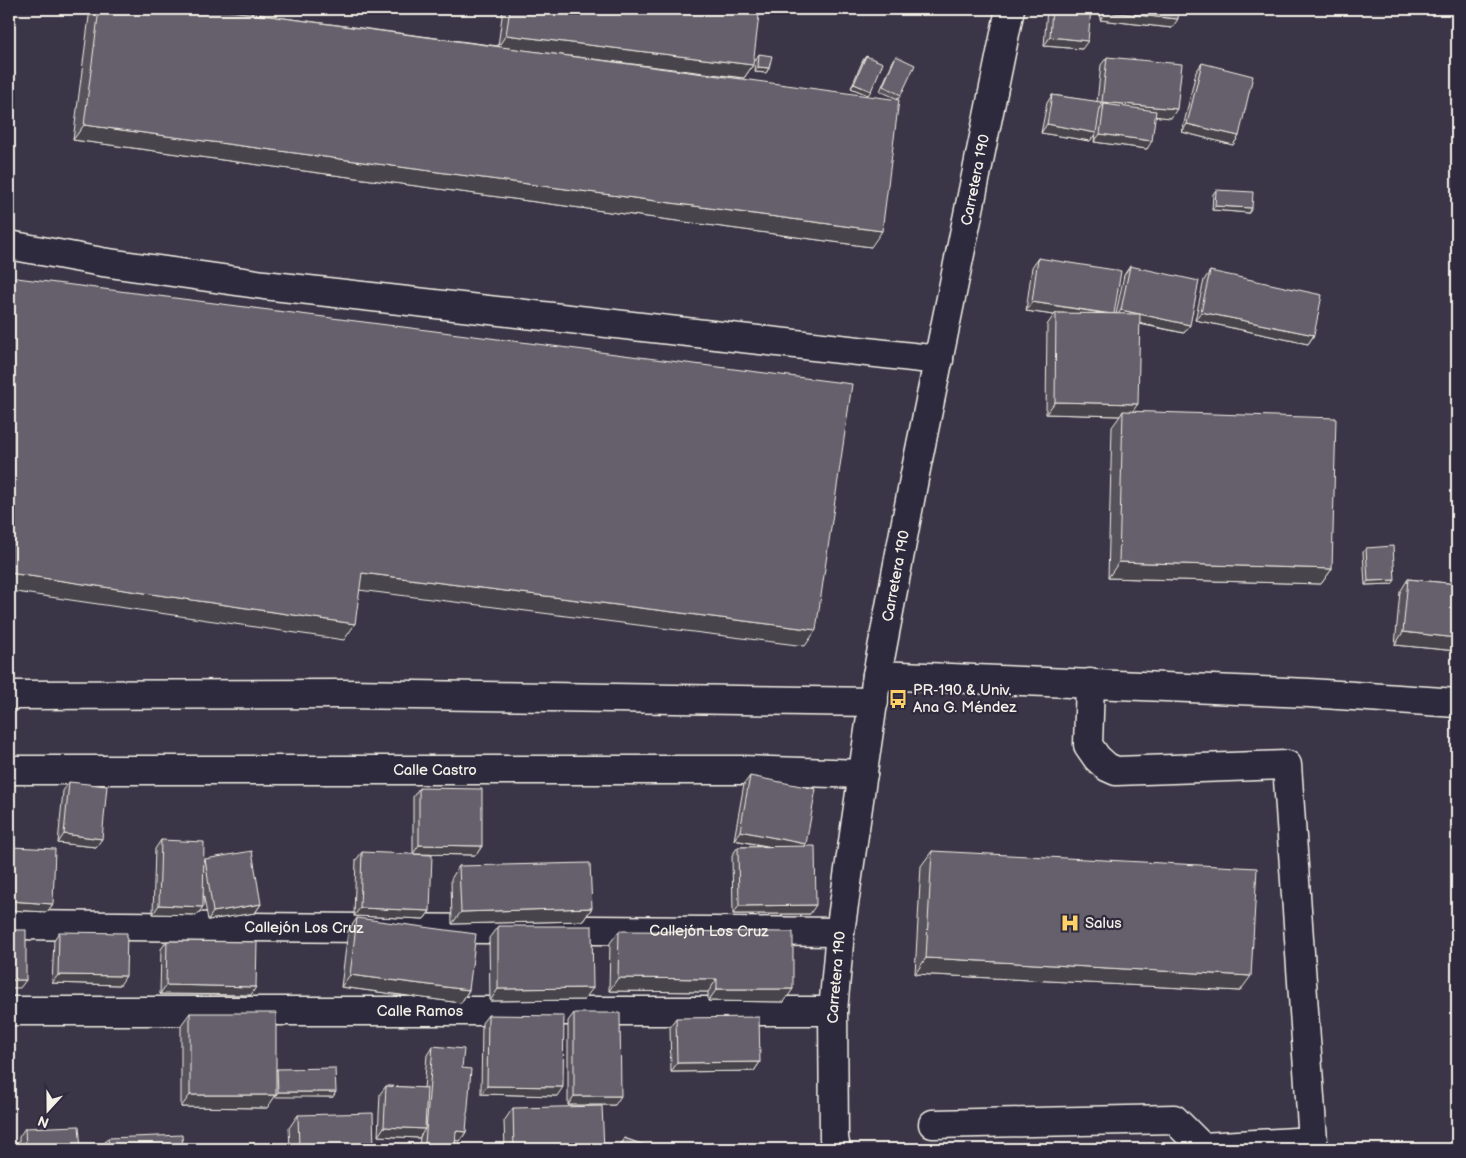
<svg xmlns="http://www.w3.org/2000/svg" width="1466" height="1158" font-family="'Balsamiq Sans',sans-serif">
	<rect width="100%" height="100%" fill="#3b3647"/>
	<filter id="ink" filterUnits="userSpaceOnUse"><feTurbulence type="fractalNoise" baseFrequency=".02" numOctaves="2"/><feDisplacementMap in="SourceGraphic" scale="10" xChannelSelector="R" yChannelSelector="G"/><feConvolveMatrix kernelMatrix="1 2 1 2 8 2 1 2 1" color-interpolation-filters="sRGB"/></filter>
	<g filter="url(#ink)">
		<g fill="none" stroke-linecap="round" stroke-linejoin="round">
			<g stroke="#f4f1e8" stroke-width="31">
				<g id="minor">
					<polyline points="9,245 102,262 264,285 939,360"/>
					<polyline points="877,675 1309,693 1457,703"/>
					<polyline points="9,695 345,694 874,702"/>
					<path id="s1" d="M 9,770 L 743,770 L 863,774"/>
					<path id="s2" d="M 9,925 L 840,932"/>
					<path id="s3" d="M 9,1011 L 833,1011"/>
					<polyline points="933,1124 1174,1119 1202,1147 1313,1141 1287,765 1116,771 1107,767 1097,758 1088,745 1090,683"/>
					<path id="s4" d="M 836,1149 L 834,1138 L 833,1011 L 840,932 L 877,675 L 914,479 L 1010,9"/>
				</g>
			</g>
			<use href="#minor" stroke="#2f2a3d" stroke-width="28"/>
		</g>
		<g fill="#57535d" stroke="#f4f1e8">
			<polygon points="90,9 216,9 498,46 503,9 707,9 753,65 744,78 561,55 871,247 73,140"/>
			<polygon points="1047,9 1091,9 1082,49 1044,46"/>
			<polygon points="1101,9 1179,9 1172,28 1100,20"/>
			<polygon points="759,54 769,68 766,73 755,72 756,59"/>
			<polygon points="866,56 868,95 851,88 863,60"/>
			<polygon points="896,56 901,95 898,99 880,91 893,61"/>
			<polygon points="1107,57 1171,118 1155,116 1147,149 1094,142 1095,133 1090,141 1041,133 1047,103 1052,95 1097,102 1101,65"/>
			<polygon points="1202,63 1239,136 1233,145 1182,132 1196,72"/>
			<polygon points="1216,190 1249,213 1212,210 1213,194"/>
			<polygon points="1038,258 1114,314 1116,314 1124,275 1130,266 1190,325 1184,333 1139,324 1132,412 1332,569 1321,584 1108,578 1112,427 1120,416 1046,414 1047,325 1054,315 1026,311 1032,267"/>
			<polygon points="1210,271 1314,335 1308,344 1195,320 1204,280"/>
			<polygon points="1366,548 1392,584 1365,585 1363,552"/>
			<polygon points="1408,579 1457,584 1457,651 1395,645 1400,592"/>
			<polygon points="750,776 804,846 810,914 733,914 732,855 738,847 769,847 734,840 744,784"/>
			<polygon points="69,782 96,847 58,843 63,791"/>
			<polygon points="419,788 482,846 476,855 413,854 413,797"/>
			<polygon points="161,840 204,860 205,859 261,904 255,913 208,920 203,893 197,915 153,914 155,849"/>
			<polygon points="11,847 53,904 47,912 9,910 9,850"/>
			<polygon points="932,851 1240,991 915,974 921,866"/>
			<polygon points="362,852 430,911 424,919 354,916 356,860"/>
			<polygon points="459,866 592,908 583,921 452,924 451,879"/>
			<polygon points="357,918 469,990 461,1003 341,987 348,931"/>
			<polygon points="498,926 584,1000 490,1001 489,938"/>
			<polygon points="619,931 784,1002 708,1001 708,992 609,991 610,943"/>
			<polygon points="59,932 120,985 52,983 54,940"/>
			<polygon points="167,941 251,995 160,994 161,949"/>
			<polygon points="190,1013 276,1071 277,1069 333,1097 275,1096 267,1108 181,1107 181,1025"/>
			<polygon points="574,1013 615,1105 568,1105 568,1021"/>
			<polygon points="488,1015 557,1096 481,1094 482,1023"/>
			<polygon points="676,1018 760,1062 754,1071 671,1072 670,1026"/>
			<polygon points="433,1046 462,1068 466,1132 460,1141 456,1140 453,1149 419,1149 420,1136 419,1138 378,1136 380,1094 386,1086 424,1088 427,1055"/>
			<polygon points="513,1108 604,1149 505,1149 504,1121"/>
			<polygon points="298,1115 374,1149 290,1149 289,1128"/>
			<polygon points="25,1128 81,1149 19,1149 19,1137"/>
			<polygon points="108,1138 183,1149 103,1149 102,1146"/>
			<polygon points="624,1138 655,1149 618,1149"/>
		</g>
		<g fill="#47444c" stroke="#f4f1e8">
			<polygon points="1106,12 1178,19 1172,28 1100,20"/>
			<polygon points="506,35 753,65 744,78 498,47"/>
			<polygon points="1050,37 1088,41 1082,49 1044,46"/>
			<polygon points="758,67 769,68 766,73 755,72"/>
			<polygon points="854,84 871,91 868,95 851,88"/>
			<polygon points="1102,102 1177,109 1171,118 1103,111 1104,104 1099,110 1096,110"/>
			<polygon points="1047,124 1096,133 1090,141 1041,133"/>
			<polygon points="1187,124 1239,136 1233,145 1182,132"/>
			<polygon points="84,125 882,231 871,247 73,140"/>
			<polygon points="1100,134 1152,141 1147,149 1094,142"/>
			<polygon points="1215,206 1252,208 1249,213 1212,210"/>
			<polygon points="1032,302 1114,315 1056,313 1054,315 1026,311"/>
			<polygon points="1121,310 1190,325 1184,333 1115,318"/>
			<polygon points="1201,312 1314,335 1308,344 1195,320"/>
			<polygon points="1055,402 1138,404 1129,416 1123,411 1120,416 1046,414"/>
			<polygon points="1119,562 1332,569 1321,584 1108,578"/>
			<polygon points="9,573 355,624 344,640 9,591"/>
			<polygon points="362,573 816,630 805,646 351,589"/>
			<polygon points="1395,580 1392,584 1365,585 1368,581"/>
			<polygon points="1403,632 1457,638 1457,651 1395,645"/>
			<polygon points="740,831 806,844 800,852 734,840"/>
			<polygon points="64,834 102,839 96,847 58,843"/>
			<polygon points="419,845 482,846 476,855 413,854"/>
			<polygon points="9,901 53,904 47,912 9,910"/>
			<polygon points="261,904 255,913 208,920 213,912"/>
			<polygon points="159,905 203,907 197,915 153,914"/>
			<polygon points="816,905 810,914 733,914 739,906"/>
			<polygon points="360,908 430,911 424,919 354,916"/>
			<polygon points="592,908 583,921 452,924 461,912"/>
			<polygon points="926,958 1251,976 1240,991 915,974"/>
			<polygon points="58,975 126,976 120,985 52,983"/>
			<polygon points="350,975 469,990 461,1003 341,987"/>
			<polygon points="618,978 717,979 708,992 609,991"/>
			<polygon points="9,980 26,980 20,988 9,988"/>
			<polygon points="166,985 256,987 251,995 160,994"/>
			<polygon points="593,988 584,1000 490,1001 498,989"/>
			<polygon points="717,989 793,989 784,1002 708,1001"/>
			<polygon points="760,1062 754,1071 671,1072 677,1063"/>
			<polygon points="487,1086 563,1087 557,1096 481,1094"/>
			<polygon points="278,1092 336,1092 333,1097 275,1097"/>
			<polygon points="190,1095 276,1095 267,1108 181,1107"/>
			<polygon points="574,1096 621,1096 615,1105 568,1105"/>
			<polygon points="384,1127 425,1129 419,1138 378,1136"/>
			<polygon points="456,1131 466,1132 460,1141 450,1140"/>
			<polygon points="425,1143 455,1146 453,1149 421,1149"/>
		</g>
		<g fill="#65616c" stroke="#f4f1e8">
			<polygon points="99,9 216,9 899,100 882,231 84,125"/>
			<polygon points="510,9 707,9 759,15 753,65 506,35"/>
			<polygon points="1052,9 1091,9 1088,41 1050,37"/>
			<polygon points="1106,9 1179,9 1178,19 1106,12"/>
			<polygon points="759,54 772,56 769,68 758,67"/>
			<polygon points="866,56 883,63 871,91 854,84"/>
			<polygon points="896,56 915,65 901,95 883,86"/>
			<polygon points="1107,57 1182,64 1177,109 1102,102"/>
			<polygon points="1202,63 1253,76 1239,136 1187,124"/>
			<polygon points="1052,95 1101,102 1096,133 1047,124"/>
			<polygon points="1104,104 1156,111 1152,141 1100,134"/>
			<polygon points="1216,190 1253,192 1252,208 1215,206"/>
			<polygon points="1038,258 1121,271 1114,314 1105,313 1032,302"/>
			<polygon points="1130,266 1199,281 1190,325 1121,310"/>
			<polygon points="1210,271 1322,295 1314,335 1201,312"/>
			<polygon points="9,277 852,384 816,630 362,573 355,624 9,573"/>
			<polygon points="1056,313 1140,314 1138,404 1055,402"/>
			<polygon points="1123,411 1336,418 1332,569 1119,562"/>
			<polygon points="1393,546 1395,580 1368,581 1366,548"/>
			<polygon points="1408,579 1457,584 1457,638 1403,632"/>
			<polygon points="750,776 816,789 806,844 740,831"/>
			<polygon points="69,782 107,786 102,839 64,834"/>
			<polygon points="419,788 482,789 482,846 419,845"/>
			<polygon points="161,840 204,842 203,907 159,905"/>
			<polygon points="815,846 816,905 739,906 738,847"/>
			<polygon points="11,847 55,849 53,904 9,901 9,885"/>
			<polygon points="252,851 261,904 213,912 205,859"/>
			<polygon points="932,851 1257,868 1251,976 926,958"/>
			<polygon points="362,852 432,855 430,911 360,908"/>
			<polygon points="590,863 592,908 461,912 459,866"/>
			<polygon points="357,918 476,934 469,990 350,975"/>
			<polygon points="498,926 592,926 593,988 498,989"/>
			<rect x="9" y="930" width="17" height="50"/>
			<polygon points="619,931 793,932 793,989 717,989 717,979 618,978"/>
			<polygon points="59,932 127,933 126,976 58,975"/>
			<polygon points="167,941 257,942 256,987 166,985"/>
			<rect x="190" y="1013" width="86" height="82"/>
			<polygon points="574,1013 620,1013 621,1096 574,1096"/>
			<polygon points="488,1015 564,1016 563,1087 487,1086"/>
			<polygon points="759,1017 760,1062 677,1063 676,1018"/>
			<polygon points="433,1046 464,1049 462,1068 471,1069 466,1132 456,1131 455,1146 425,1143"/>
			<polygon points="335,1068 336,1092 278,1092 277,1069"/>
			<polygon points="386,1086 427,1088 425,1129 384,1127"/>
			<polygon points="602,1106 604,1149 514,1149 513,1108"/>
			<polygon points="373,1113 374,1149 299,1149 298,1115"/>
			<polygon points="79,1126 81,1149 26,1149 25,1128"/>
			<polygon points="182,1135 183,1149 109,1149 108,1138"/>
			<polygon points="624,1138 655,1149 621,1149"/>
			<polygon points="1185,1144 1185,1149 1118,1149 1118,1148"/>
		</g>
	</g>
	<defs>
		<g id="bus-bare" transform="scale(1.5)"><path d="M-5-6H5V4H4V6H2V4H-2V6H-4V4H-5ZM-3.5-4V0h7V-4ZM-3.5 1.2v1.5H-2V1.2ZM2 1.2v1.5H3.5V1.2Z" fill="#ffd166" stroke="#2f2a3d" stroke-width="2.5" paint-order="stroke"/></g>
		<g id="hospital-bare" transform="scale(1.5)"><path d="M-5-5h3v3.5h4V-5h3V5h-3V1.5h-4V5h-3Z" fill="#ffd166" stroke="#2f2a3d" stroke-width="2.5" paint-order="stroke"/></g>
	</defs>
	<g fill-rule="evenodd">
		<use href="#bus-bare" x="898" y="699"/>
		<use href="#hospital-bare" x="1070" y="923"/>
	</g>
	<g text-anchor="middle" stroke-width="4.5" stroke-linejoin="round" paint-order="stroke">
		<g font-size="15" fill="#f4f1e8" stroke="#2f2a3d">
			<text dy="5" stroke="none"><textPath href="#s4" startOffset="982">Carretera 190</textPath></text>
			<text dy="5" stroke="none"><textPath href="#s4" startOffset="578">Carretera 190</textPath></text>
			<text dy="5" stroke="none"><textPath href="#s1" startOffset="426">Calle Castro</textPath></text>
			<text dy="5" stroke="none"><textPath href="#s2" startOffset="295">Callejón Los Cruz</textPath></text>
			<text dy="5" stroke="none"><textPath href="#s2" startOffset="700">Callejón Los Cruz</textPath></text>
			<text dy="5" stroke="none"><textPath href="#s4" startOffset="172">Carretera 190</textPath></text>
			<text dy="5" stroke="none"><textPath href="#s3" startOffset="411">Calle Ramos</textPath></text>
		</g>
		<g font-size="15" fill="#f4f1e8" stroke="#2f2a3d" text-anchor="start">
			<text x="913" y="695">PR-190 &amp; Univ.<tspan x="913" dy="17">Ana G. Méndez</tspan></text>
			<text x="1085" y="928">Salus</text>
		</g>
	</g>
	<rect width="1466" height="1158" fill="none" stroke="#2f2a3d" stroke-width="30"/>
	<rect x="15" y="15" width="1436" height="1128" fill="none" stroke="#f4f1e8" stroke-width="2" filter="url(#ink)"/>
	<g transform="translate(48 1110) rotate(201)" stroke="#2f2a3d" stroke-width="4" paint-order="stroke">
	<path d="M0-4L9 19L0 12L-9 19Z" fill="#f4f1e8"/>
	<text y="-8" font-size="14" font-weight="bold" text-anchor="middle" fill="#f4f1e8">N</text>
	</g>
</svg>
